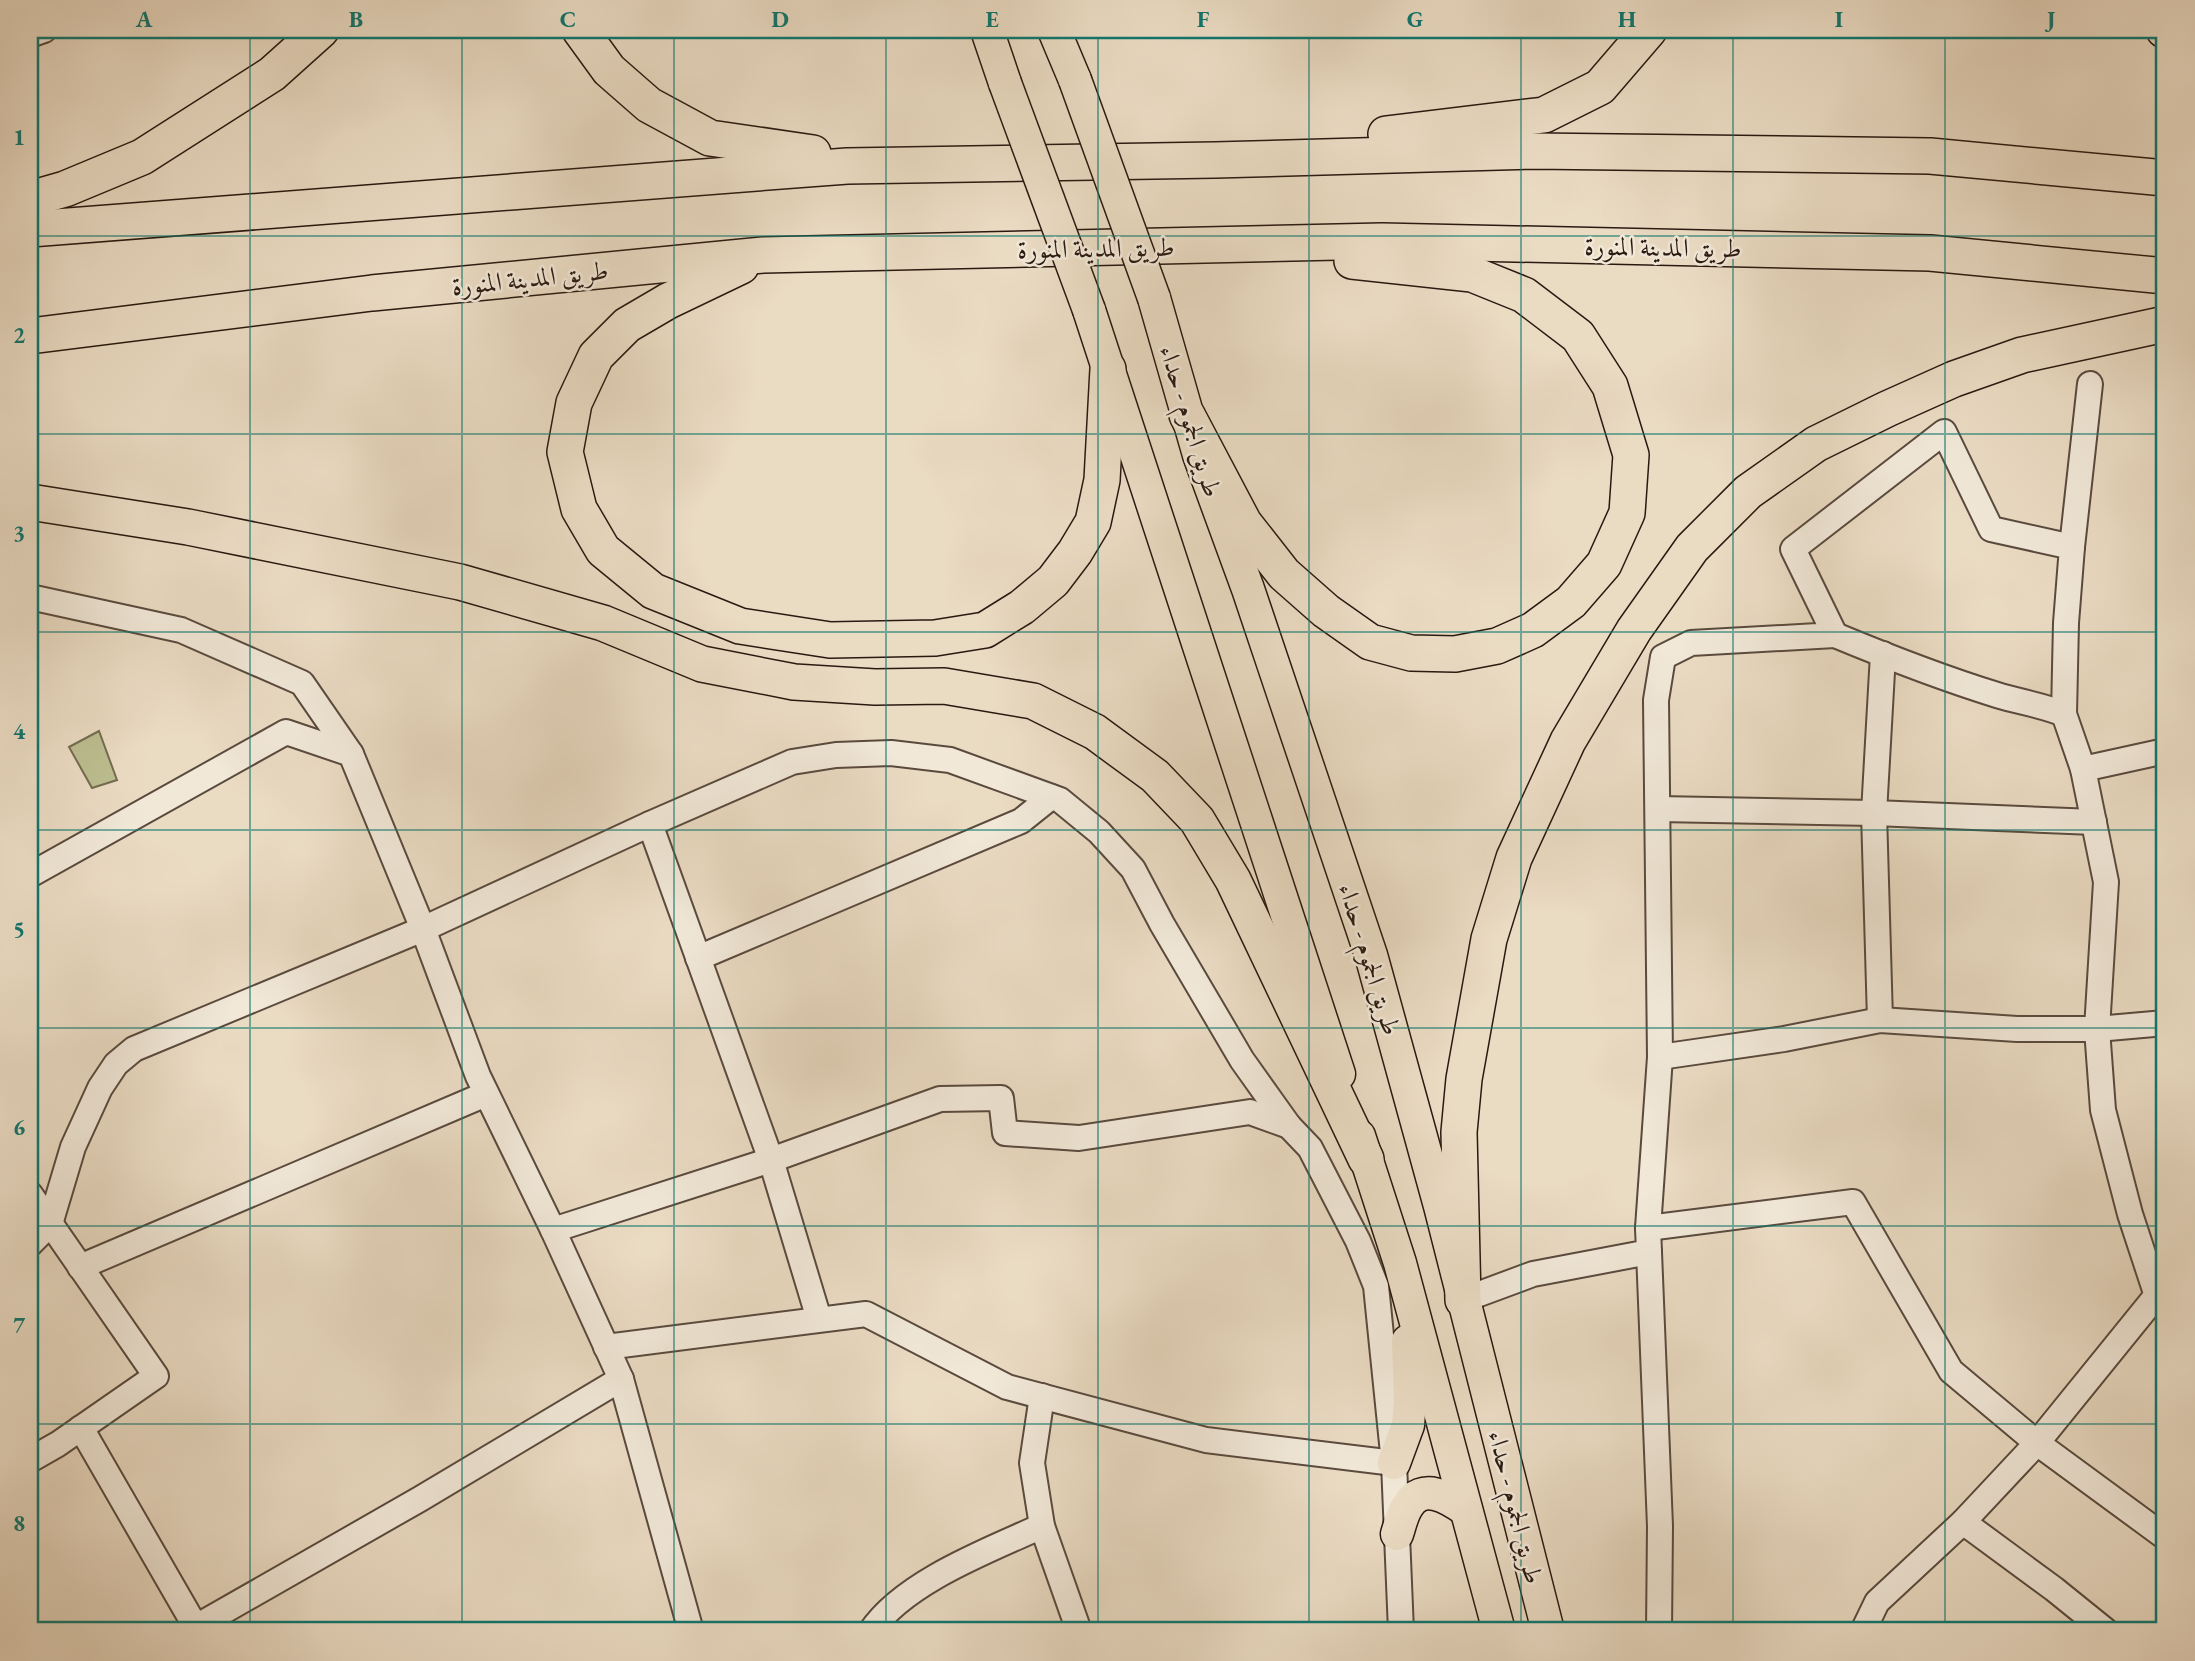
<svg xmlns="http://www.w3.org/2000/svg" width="2195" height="1661" font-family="'EB Garamond',Amiri,serif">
	<rect width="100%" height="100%" fill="#eadbc3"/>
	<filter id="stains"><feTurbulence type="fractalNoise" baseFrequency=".00286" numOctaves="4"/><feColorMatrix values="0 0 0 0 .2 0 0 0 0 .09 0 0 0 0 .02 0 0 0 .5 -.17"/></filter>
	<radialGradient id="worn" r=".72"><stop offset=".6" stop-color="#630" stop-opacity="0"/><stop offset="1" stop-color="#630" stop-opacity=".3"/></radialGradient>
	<polygon fill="#bcbe90" stroke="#736c50" stroke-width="2" points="99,731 117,780 92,788 69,747"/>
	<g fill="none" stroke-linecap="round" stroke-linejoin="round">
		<g stroke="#5a4a3e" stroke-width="28">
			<g id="minor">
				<polyline points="30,35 44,30"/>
				<polyline points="2072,547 2090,384"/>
				<polyline points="30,597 181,630 302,683 351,754"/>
				<path d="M 1835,635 C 1888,657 1942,678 1997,695 C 2020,702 2042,705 2064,714"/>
				<polyline points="2083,769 2165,751"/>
				<polyline points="1658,809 1874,813 2094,822"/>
				<polyline points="650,824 771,1160 819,1319"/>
				<polyline points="30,875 286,732 351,754 423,929 478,1076 553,1230 621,1379 691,1631"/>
				<polyline points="698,958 1021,821 1051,797"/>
				<polyline points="1880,1020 1874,813 1883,654"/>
				<polyline points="1660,1057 1784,1039 1880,1020 2017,1029 2097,1029 2165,1023"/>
				<polyline points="30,1194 156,1376 58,1444 30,1460"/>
				<polyline points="1648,1228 1853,1202 1951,1371 2037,1443 2165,1537"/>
				<polyline points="553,1230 771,1160 940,1099 1001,1098 1005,1133 1079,1138 1250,1112 1289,1126"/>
				<polyline points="30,1244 50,1224 73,1147 100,1088 116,1064 134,1049 423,929 650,824 792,762 836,755 891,753 950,760 1060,800 1099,832 1133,869 1162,924 1242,1060 1289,1126 1310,1148 1358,1241 1376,1286 1394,1463 1401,1631"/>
				<polyline points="1649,1252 1660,1526 1659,1631"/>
				<polyline points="80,1267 486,1094"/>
				<polyline points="1463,1300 1533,1274 1649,1252 1648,1228 1660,1057 1656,700 1663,657 1691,643 1835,635 1793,549 1944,432 1991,529 2072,547 2066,623 2064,714 2083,769 2106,882 2097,1029 2103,1110 2130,1214 2157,1296"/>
				<polyline points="606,1347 866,1314 1007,1387 1206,1440 1394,1463"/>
				<polyline points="1042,1396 1032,1463 1042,1526 1079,1631"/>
				<polyline points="81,1428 198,1631"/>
				<polyline points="1963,1522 2054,1589 2106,1631"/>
				<polyline points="189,1631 420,1499 621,1379"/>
				<path d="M 871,1631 C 904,1582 989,1550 1042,1526"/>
				<polyline points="1863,1631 1877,1602 1963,1522 2037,1443 2165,1285"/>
			</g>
		</g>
		<g stroke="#2a1911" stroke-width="35">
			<g id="major">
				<polyline points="987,30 1005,83"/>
				<polyline points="1054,30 1075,80"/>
				<polyline points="1154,298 1199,455 1248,589 1371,955 1440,1206 1548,1631"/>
				<polyline points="1089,310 1339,1074"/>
				<polyline points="1359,1136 1400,1263 1499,1631"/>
				<polyline points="1394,1463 1408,1425 1410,1401 1408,1341"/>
				<path d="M 1397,1534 C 1400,1525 1402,1515 1407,1507 C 1422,1481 1449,1498 1466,1510"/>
			</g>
		</g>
		<g stroke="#2a1911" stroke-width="38">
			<g id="highway">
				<polyline points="580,30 609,70 649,105 710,138 813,153"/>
				<polyline points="2164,30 2165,30"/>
				<polyline points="1386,134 1544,115 1600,87 1649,30"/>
				<polyline points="30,199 65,189 142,157 272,74 321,30"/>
				<polyline points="30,229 847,166 1215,160 1534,151 1930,156 2165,178"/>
				<polyline points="741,266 668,301 627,325 596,356 574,403 565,452 579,509 603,550 653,591 740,626 830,640 935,638 985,630 1022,607 1053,581 1075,552 1093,522 1102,480 1108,369"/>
				<polyline points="30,336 372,293 763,255 1382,241 1930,253 2165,276"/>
				<polyline points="1187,415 1244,523 1284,574 1326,611 1370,642 1411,653 1455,654 1497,646 1533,630 1571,602 1604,564 1627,513 1631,455 1610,386 1578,336 1524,295 1472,274 1352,261"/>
				<polyline points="30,502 188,527 460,582 603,623 702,664 794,682 875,687 944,686 1033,701 1095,732 1155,776 1197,820 1233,880 1366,1159"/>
				<polyline points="1463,1300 1459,1132 1464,1079 1489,939 1514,858 1568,741 1634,630 1692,548 1748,492 1816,444 1887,409 1954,379 2022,355 2165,324"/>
			</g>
		</g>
		<use href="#minor" stroke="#f1e8d8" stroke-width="24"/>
		<use href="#major" stroke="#eadbc3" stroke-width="32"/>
		<use href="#highway" stroke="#eadbc3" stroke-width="35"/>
		<g stroke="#2a1911" stroke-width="35" stroke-linecap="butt">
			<g id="major-bridge">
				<polyline points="1075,80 1154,298"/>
				<polyline points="1005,83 1089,310"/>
			</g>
		</g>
		<use href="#major-bridge" stroke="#eadbc3" stroke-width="32"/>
	</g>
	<path fill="none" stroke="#0f766e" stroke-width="2" stroke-opacity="0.55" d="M 250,30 L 250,1631M 462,30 L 462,1631M 674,30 L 674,1631M 886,30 L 886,1631M 1098,30 L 1098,1631M 1309,30 L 1309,1631M 1521,30 L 1521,1631M 1733,30 L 1733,1631M 1945,30 L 1945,1631M 30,236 L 2165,236M 30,434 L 2165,434M 30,632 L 2165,632M 30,830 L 2165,830M 30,1028 L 2165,1028M 30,1226 L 2165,1226M 30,1424 L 2165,1424"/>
	<g text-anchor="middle" stroke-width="5" stroke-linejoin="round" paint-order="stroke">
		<g font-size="26" fill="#2a1911" stroke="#f1e8d8">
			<text transform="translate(1663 247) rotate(1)" y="9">طريق المدينة المنورة</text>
			<text transform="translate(1096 248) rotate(-1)" y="9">طريق المدينة المنورة</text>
			<text transform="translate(530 278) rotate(-6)" y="9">طريق المدينة المنورة</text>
			<text transform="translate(1191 421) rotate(73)" y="9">طريق الجموم - حداء</text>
			<text transform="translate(1370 959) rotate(73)" y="9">طريق الجموم - حداء</text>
			<text transform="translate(1516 1507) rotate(76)" y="9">طريق الجموم - حداء</text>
		</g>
	</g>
	<rect width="2195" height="1661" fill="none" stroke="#eadbc3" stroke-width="77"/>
	<rect x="38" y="38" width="2118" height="1584" fill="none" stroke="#0f766e" stroke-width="2.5"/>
	<g font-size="23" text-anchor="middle" font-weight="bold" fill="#0f766e">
		<text x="144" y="27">A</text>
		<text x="356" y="27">B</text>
		<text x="568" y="27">C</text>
		<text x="780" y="27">D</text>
		<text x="992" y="27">E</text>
		<text x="1203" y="27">F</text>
		<text x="1415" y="27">G</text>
		<text x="1627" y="27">H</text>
		<text x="1839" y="27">I</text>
		<text x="2051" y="27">J</text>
		<text x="19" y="145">1</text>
		<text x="19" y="343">2</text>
		<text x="19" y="541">3</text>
		<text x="19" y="739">4</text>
		<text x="19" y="937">5</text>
		<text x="19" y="1135">6</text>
		<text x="19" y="1333">7</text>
		<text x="19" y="1531">8</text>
	</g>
	<rect width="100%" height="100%" filter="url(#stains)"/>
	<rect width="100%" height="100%" fill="url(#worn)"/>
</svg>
